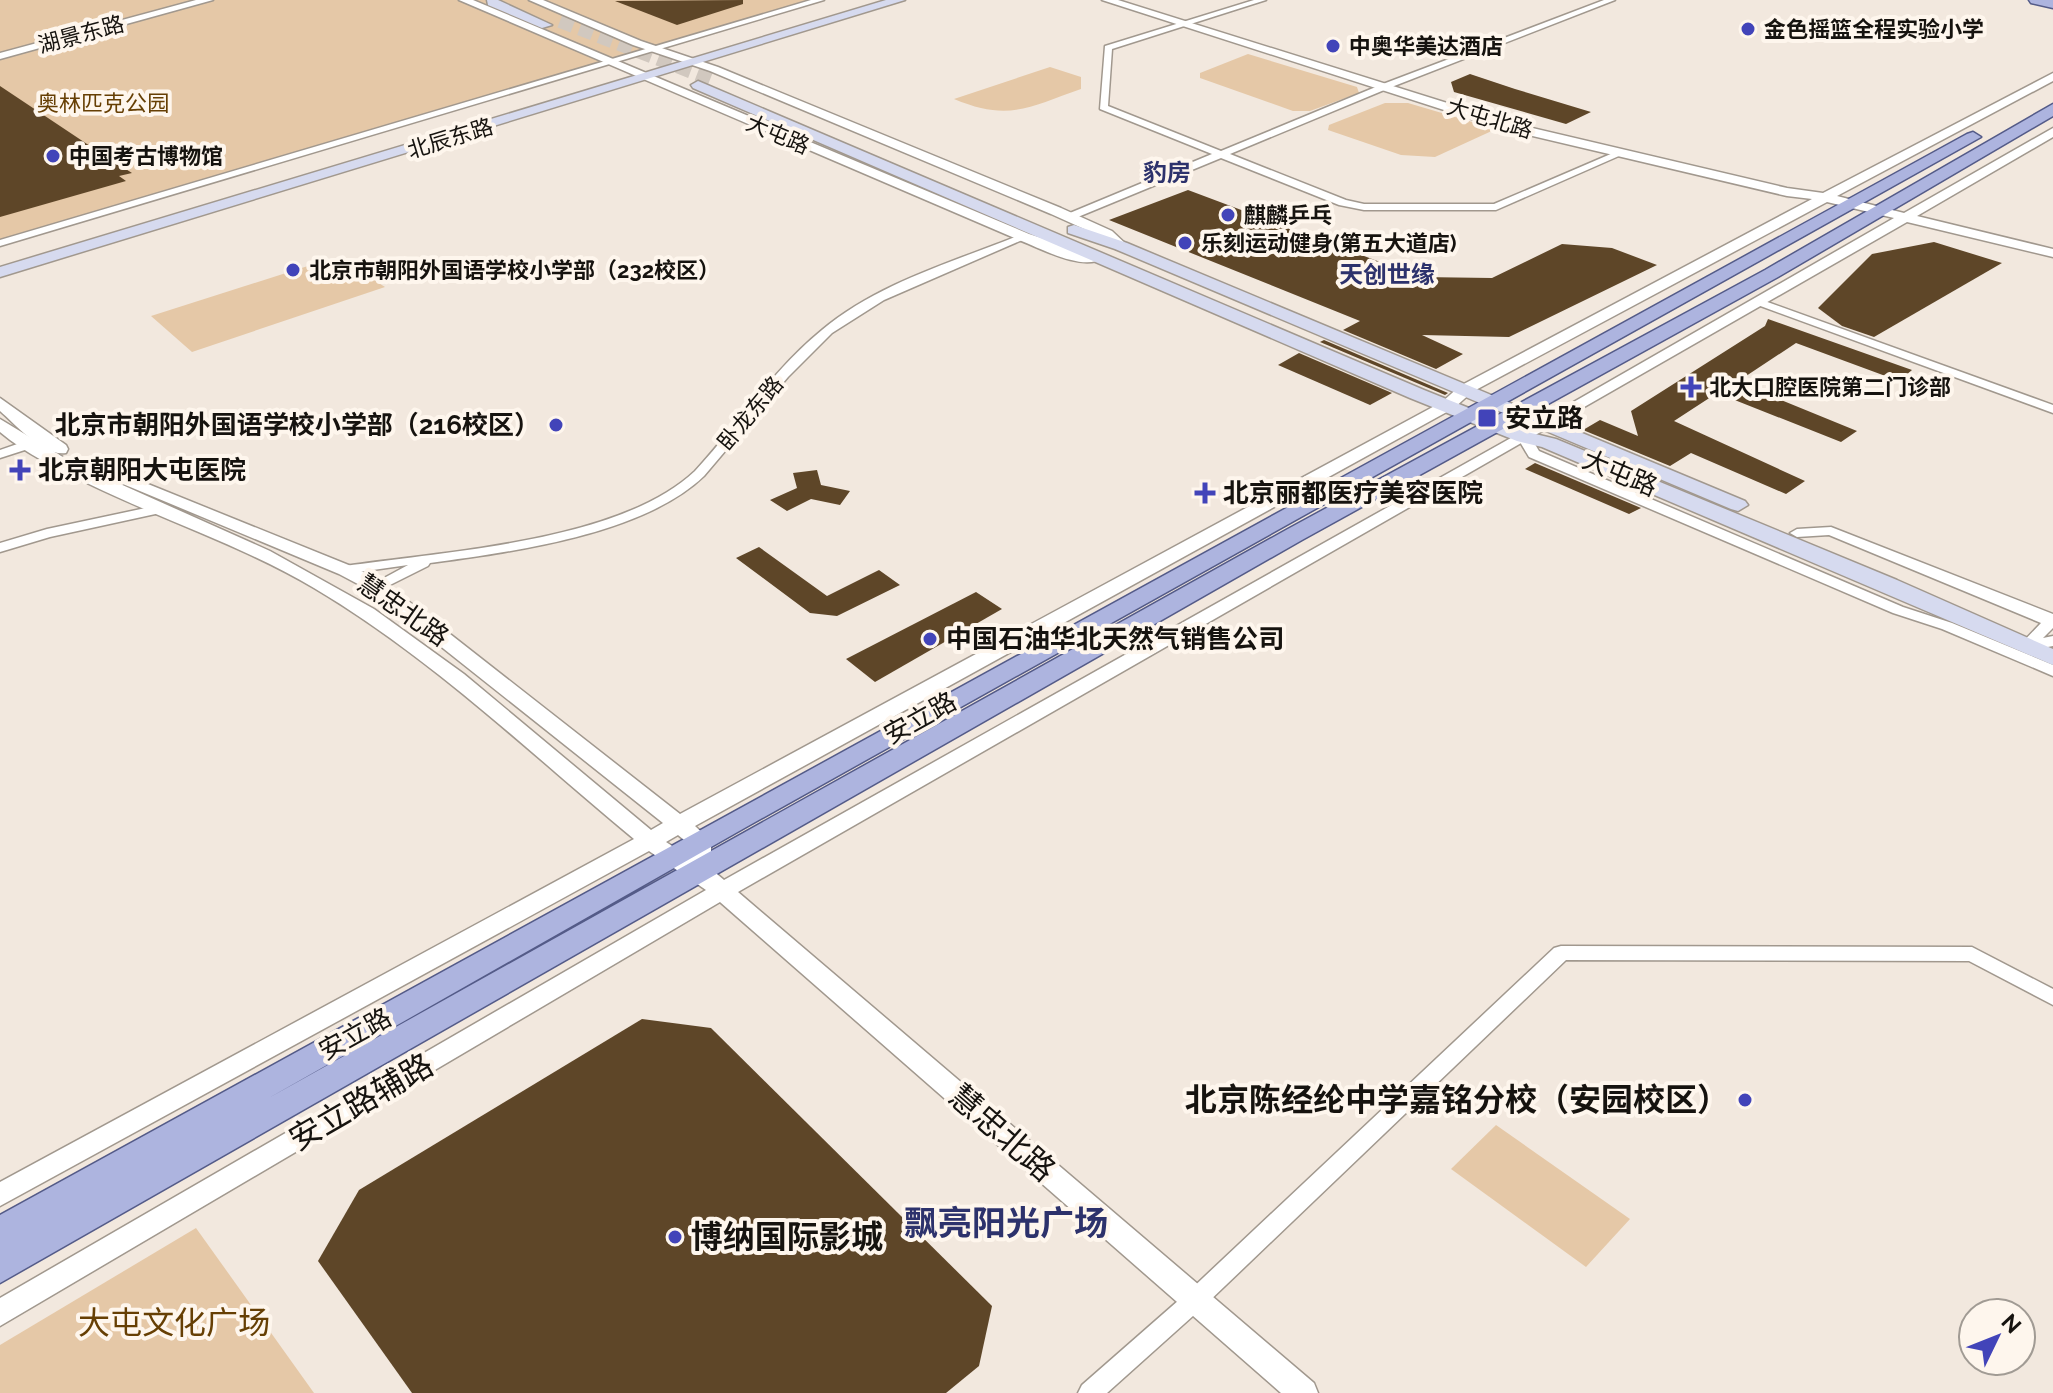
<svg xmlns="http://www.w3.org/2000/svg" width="2053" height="1393" font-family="Raleway,'Noto Sans SC',sans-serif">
	<rect width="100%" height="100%" fill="#f2e8de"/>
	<g fill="#e5c8a7">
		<polygon points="0,0 815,0 0,241"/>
		<polygon points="1248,54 1357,87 1359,93 1310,111 1293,111 1200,78 1200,73"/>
		<path d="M 1050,67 L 1081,77 L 1081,89 C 1029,107 1009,122 954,99 Z"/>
		<polygon points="1385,103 1408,103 1496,129 1435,157 1401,155 1328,130 1329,125"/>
		<polygon points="311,265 355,268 385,287 192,352 151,316"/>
		<polygon points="1496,1125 1630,1219 1586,1267 1451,1169"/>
		<polygon points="196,1228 314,1393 0,1393 0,1345"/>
	</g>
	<g fill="#5e4628">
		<polygon points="743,0 743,4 677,25 615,1"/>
		<polygon points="1470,74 1515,89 1591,112 1566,124 1454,92 1451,82"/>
		<polygon points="0,86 96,150 132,173 119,176 126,181 0,217"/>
		<polygon points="1188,190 1420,277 1492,278 1562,244 1612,248 1657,265 1509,337 1422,335 1463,354 1436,369 1343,330 1360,321 1109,220"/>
		<polygon points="1934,242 2002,263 1874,337 1842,326 1818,308 1872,254"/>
		<polygon points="1768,319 1912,370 1899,381 1796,343 1737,382 1857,431 1841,442 1717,393 1674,421 1805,481 1786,494 1691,453 1670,466 1583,430 1600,420 1638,436 1631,411 1765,326"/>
		<polygon points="1324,340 1448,393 1445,395 1320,342"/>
		<polygon points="1299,353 1392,393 1370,405 1278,365"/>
		<polygon points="1535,463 1641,508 1629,514 1525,469"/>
		<polygon points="817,470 821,485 850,491 840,505 811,499 787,511 770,500 797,488 793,473"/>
		<polygon points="759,547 827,596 879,570 900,585 837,616 810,613 736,558"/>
		<polygon points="976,592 1002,609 875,682 846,659"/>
		<polygon points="642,1019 711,1028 992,1306 979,1366 946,1393 412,1393 318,1261 359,1190"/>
	</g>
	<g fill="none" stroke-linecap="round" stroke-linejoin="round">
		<polyline stroke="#d1c8bf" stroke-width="14" stroke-dasharray="14 7" stroke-linecap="butt" points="560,21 713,80"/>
		<g stroke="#a1988e" stroke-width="3">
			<g id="minor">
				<polygon points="811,0 824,0 0,246 0,240"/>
				<polygon points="1254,0 1266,0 1112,49 1108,106 1221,151 1383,84 1604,0 1615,0 1389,88 1230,154 1346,200 1364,204 1494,204 1620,150 1628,152 1496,210 1364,210 1339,205 1221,158 1073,219 1065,219 1065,215 1212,154 1100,109 1105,46"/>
				<path d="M 1020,235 L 1029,237 L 884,300 L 832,333 L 788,377 L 704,476 C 643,535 511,552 430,563 L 428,566 L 378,591 L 371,587 L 373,584 L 408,565 L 345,574 L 338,570 L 345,566 C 445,551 620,542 695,471 C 738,424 773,370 822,330 C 878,283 953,262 1020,235 Z"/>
				<polygon points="1759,299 2053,405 2053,413 1755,304 1755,300"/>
				<polygon points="1524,433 1529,434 1539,451 1903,607 1952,623 2053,665 2053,676 1942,629 1893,613 1529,457 1517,437"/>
				<polygon points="26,441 31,442 31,448 0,458 0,450"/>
				<polygon points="155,506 160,507 162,510 160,513 50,537 0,552 0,543 47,529"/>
				<polygon points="1831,527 2053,614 2053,628 2043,638 2053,636 2053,646 2027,651 2019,646 2041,623 1829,535 1797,537 1790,533 1797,529"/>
				<polygon points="1561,946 1972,947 2053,989 2053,1005 1969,961 1566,960 1203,1307 1107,1393 1078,1393 1082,1385 1187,1293 1554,948"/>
			</g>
		</g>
		<g stroke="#a1988e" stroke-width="3">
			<g id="tertiary">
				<polygon points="196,0 213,0 0,59 0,53"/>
				<path d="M 459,0 L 473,0 L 1029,234 L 1103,258 C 1083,272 1040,248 1019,240 Z"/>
				<polygon points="529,0 543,0 641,41 718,67 1061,208 1112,231 1128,246 1116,249 1102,237 1051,214 710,71 633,45"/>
				<path d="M 1102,0 L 1118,0 L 1511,123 L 1787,188 L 1823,193 L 2053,73 L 2053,81 L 1837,196 L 1904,213 L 2053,128 L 2053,137 L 1917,216 L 2053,249 L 2053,257 L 1907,222 L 738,892 L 1314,1383 L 1318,1393 L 1281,1393 L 720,902 L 0,1326 L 0,1298 L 706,890 L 649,851 L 0,1206 L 0,1182 L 634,839 C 530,753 432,658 314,588 C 243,546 163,520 89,484 C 58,469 26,454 0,432 L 0,419 L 71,462 L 270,551 L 374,609 L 464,674 L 651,830 L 663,823 L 371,591 L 339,574 L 123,484 L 126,480 L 138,480 L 351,566 L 385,583 L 680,814 L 1442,402 L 1460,386 L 1812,199 L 1787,196 L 1503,129 ZM 1827,202 L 1894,218 L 1518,434 L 724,880 L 711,869 L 711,841 L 695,826 L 1454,408 L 1472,392 ZM 678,835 L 689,844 L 689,857 L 666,842 Z"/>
				<path d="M 0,398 L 66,445 L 68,449 L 66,453 C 44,457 16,425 0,411 Z"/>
			</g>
		</g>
		<g stroke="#a1988e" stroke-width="3">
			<g id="secondary">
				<polygon points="487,0 498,0 552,25 542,28 488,5"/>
				<polygon points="886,0 905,0 0,277 0,267"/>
				<polygon points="698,81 1424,390 1531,433 1556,439 1897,580 2053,649 2053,665 1542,447 1517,441 1410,398 693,88 691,85"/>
				<polygon points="1074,225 1127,243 1745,501 1748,505 1738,511 1731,509 1115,249 1068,233 1068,227"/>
			</g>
		</g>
		<g stroke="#545b88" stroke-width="3">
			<g id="primary">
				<polygon points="2029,0 2053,0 2053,8 2031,3"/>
				<polygon points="2053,104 2053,116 1778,277 1302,540 0,1283 0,1215 1967,134 1973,132 1981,137 748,826 267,1099 1286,530 1765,270"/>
			</g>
		</g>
		<use href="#minor" fill="#fff" fill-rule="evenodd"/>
		<use href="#tertiary" fill="#fff" fill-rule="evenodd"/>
		<use href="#secondary" fill="#d6daef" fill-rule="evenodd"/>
		<use href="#primary" fill="#adb4df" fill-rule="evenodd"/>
	</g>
	<g fill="#4244b9" stroke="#fef6ed" stroke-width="3">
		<circle cx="1748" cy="29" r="8"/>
		<circle cx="1333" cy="46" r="8"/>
		<circle cx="53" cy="156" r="8"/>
		<circle cx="1228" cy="215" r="8"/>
		<circle cx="1185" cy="243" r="8"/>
		<circle cx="293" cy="270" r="8"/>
		<path d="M1687 375h8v8h8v8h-8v8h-8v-8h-8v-8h8z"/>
		<rect x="1477" y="408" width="20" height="20" rx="4"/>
		<circle cx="556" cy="425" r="8"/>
		<path d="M16 458h8v8h8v8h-8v8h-8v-8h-8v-8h8z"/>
		<path d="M1201 481h8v8h8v8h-8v8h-8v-8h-8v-8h8z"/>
		<circle cx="930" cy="639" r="8"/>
		<circle cx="1745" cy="1100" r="8"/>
		<circle cx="675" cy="1237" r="8"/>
	</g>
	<g text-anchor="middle" stroke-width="8" stroke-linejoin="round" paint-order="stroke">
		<g font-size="22" font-weight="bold" fill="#16130f" stroke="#fef6ed" text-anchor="start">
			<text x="1764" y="37">金色摇篮全程实验小学</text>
			<text x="1349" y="54">中奥华美达酒店</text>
			<text x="69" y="164">中国考古博物馆</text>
			<text x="1244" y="223">麒麟乒乓</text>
			<text x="1201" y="251">乐刻运动健身(第五大道店)</text>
			<text x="309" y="278">北京市朝阳外国语学校小学部（232校区）</text>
			<text x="1709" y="395">北大口腔医院第二门诊部</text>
		</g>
		<g font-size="22" fill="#16130f" stroke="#fef6ed">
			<text transform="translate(81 34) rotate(-15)" y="8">湖景东路</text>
			<text transform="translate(1490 118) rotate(17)" y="8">大屯北路</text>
			<text transform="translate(778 134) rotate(23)" y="8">大屯路</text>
			<text transform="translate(450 138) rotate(-17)" y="8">北辰东路</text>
			<text transform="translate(750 413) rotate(-50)" y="8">卧龙东路</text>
		</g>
		<g font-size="22" fill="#663f04" stroke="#fef6ed">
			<text x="103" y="111">奥林匹克公园</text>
		</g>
		<g font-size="24" font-weight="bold" fill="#2d326c" stroke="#fef6ed">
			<text x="1167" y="181">豹房</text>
			<text x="1387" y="283">天创世缘</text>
		</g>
		<g font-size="26" font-weight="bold" fill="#16130f" stroke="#fef6ed" text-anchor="start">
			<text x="1505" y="427">安立路</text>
			<text x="540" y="434" text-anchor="end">北京市朝阳外国语学校小学部（216校区）</text>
			<text x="38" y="479">北京朝阳大屯医院</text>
			<text x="1223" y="502">北京丽都医疗美容医院</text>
			<text x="946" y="648">中国石油华北天然气销售公司</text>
		</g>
		<g font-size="26" fill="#16130f" stroke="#fef6ed">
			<text transform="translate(1620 473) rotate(23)" y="9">大屯路</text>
			<text transform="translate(403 610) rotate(35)" y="9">慧忠北路</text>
			<text transform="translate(920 718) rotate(-29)" y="9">安立路</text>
			<text transform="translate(355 1034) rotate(-29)" y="9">安立路</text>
		</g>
		<g font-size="32" font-weight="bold" fill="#16130f" stroke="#fef6ed" text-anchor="end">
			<text x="1729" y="1111">北京陈经纶中学嘉铭分校（安园校区）</text>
			<text x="691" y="1248" text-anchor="start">博纳国际影城</text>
		</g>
		<g font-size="32" fill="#16130f" stroke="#fef6ed">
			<text transform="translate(361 1102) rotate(-30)" y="11">安立路辅路</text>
			<text transform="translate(1002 1133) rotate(41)" y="11">慧忠北路</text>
		</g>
		<g font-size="32" fill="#663f04" stroke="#fef6ed">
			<text x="174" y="1334">大屯文化广场</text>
		</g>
		<g font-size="34" font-weight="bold" fill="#2d326c" stroke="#fef6ed">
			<text x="1006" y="1235">飘亮阳光广场</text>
		</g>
	</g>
	<g transform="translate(1997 1337) rotate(47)"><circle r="38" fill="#fef6ed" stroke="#a19b94" stroke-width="2"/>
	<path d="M0-6L14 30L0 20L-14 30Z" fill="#4244b9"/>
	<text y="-12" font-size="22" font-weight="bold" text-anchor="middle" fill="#16130f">N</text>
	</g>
</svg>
